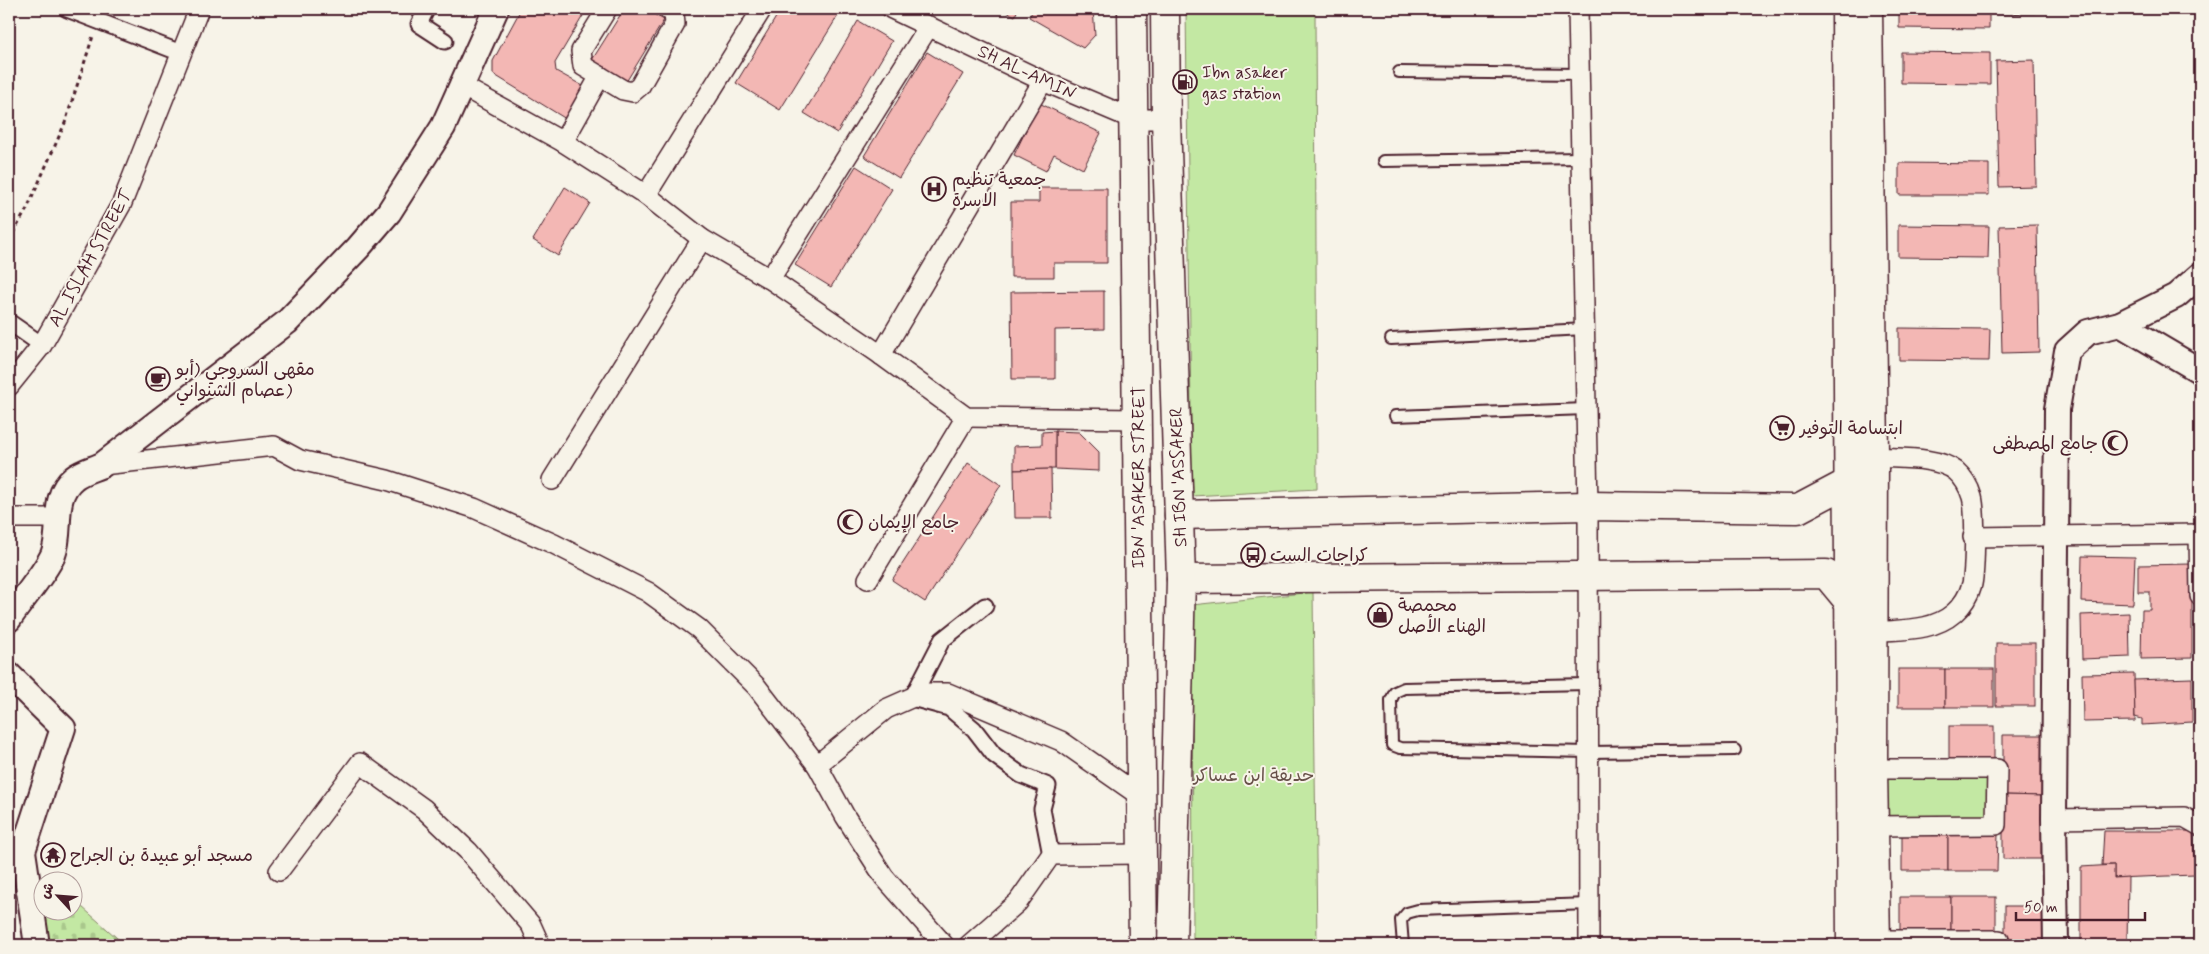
<svg xmlns="http://www.w3.org/2000/svg" width="2209" height="954" font-family="Mynerve,'Playpen Sans Arabic',sans-serif">
	<defs>
		<pattern id="cemetery-stones" width="16" height="16" patternUnits="userSpaceOnUse" patternTransform="scale(1.25)"><rect width="16" height="16" fill="#c3e8a3"/><path d="M2 7V4a2 2 0 0 1 4 0v3zM10 15v-3a2 2 0 0 1 4 0v3z" fill="#a9c78c"/></pattern>
	</defs>
	<rect width="100%" height="100%" fill="#f7f3e8"/>
	<filter id="ink" filterUnits="userSpaceOnUse"><feTurbulence type="fractalNoise" baseFrequency=".02" numOctaves="2"/><feDisplacementMap in="SourceGraphic" scale="10" xChannelSelector="R" yChannelSelector="G"/><feConvolveMatrix kernelMatrix="1 2 1 2 8 2 1 2 1" color-interpolation-filters="sRGB"/></filter>
	<g filter="url(#ink)">
		<polygon fill="url(#cemetery-stones)" stroke="#868467" points="73,899 125,945 49,945 44,912 72,912"/>
		<g fill="#c3e8a3" stroke="#868467">
			<polygon points="1186,9 1315,9 1317,489 1192,496"/>
			<polygon points="1313,592 1317,945 1193,945 1192,605"/>
			<polygon points="1885,777 1992,777 1991,820 1885,820"/>
		</g>
		<g fill="#f3b7b4" stroke="#4a1f2b">
			<polygon points="521,9 587,9 555,63 556,71 583,86 566,119 493,74 493,61"/>
			<polygon points="624,9 645,9 664,20 626,82 592,60"/>
			<polygon points="781,9 830,9 839,14 780,110 736,83"/>
			<polygon points="1001,9 1018,9 1015,16"/>
			<polygon points="1034,9 1093,9 1095,35 1083,48 1029,17"/>
			<polygon points="1899,9 1989,9 1989,29 1899,28"/>
			<polygon points="1998,9 2035,9 2035,13 1998,14"/>
			<polygon points="858,21 892,41 837,133 804,113"/>
			<polygon points="927,52 963,74 899,178 864,156"/>
			<polygon points="1901,52 1990,53 1990,84 1901,83"/>
			<polygon points="2034,60 2036,186 1999,187 1996,61"/>
			<polygon points="1039,103 1101,133 1083,169 1054,154 1046,171 1014,155"/>
			<polygon points="1899,163 1989,164 1989,195 1899,195"/>
			<polygon points="856,166 892,189 831,287 795,265"/>
			<polygon points="565,187 590,203 558,256 533,240"/>
			<polygon points="1039,188 1107,188 1107,263 1054,263 1054,277 1011,277 1011,202 1039,202"/>
			<polygon points="1898,225 1989,226 1988,258 1898,257"/>
			<polygon points="2037,225 2039,352 2002,353 1999,226"/>
			<polygon points="1104,291 1104,329 1055,330 1055,379 1012,379 1011,292"/>
			<polygon points="1899,328 1990,329 1989,361 1899,360"/>
			<polygon points="1055,431 1079,432 1099,452 1099,471 1055,469"/>
			<polygon points="1055,431 1055,469 1014,470 1014,446 1042,445 1042,432"/>
			<polygon points="968,463 1001,485 925,602 892,580"/>
			<polygon points="1051,469 1052,518 1015,518 1014,470"/>
			<polygon points="2082,556 2135,557 2133,604 2081,602"/>
			<polygon points="2192,564 2192,658 2141,659 2142,610 2150,610 2150,592 2138,592 2138,565"/>
			<polygon points="2129,613 2130,657 2082,659 2081,615"/>
			<rect x="1996" y="643" width="39" height="63"/>
			<rect x="1898" y="669" width="47" height="38"/>
			<rect x="1945" y="669" width="49" height="38"/>
			<polygon points="2134,673 2135,721 2083,722 2082,674"/>
			<polygon points="2192,678 2192,722 2142,725 2142,719 2135,717 2134,680"/>
			<rect x="1949" y="726" width="45" height="38"/>
			<polygon points="2003,735 2042,735 2042,796 2003,795"/>
			<polygon points="2003,795 2042,796 2041,859 2003,859"/>
			<polygon points="2104,831 2193,831 2195,875 2114,878 2114,865 2102,865"/>
			<rect x="1902" y="833" width="46" height="38"/>
			<polygon points="1948,833 1998,833 1997,871 1948,871"/>
			<polygon points="2114,865 2114,878 2128,877 2127,945 2081,945 2081,867"/>
			<polygon points="1900,897 1951,897 1951,935 1900,934"/>
			<rect x="1951" y="897" width="45" height="38"/>
			<rect x="2005" y="906" width="39" height="39"/>
		</g>
		<g fill="none" stroke-linecap="round" stroke-linejoin="round">
			<g stroke="#4a1f2b" stroke-width="14">
				<g id="service">
					<polyline points="1399,72 1580,74"/>
					<polyline points="1383,161 1581,158"/>
					<polyline points="1391,339 1585,329"/>
					<polyline points="1395,416 1586,409"/>
					<polyline points="1588,684 1404,688 1395,692 1391,700 1392,745 1400,748 1589,752 1735,750"/>
					<polyline points="1403,945 1401,920 1407,913 1418,910 1589,904"/>
				</g>
			</g>
			<g stroke="#4a1f2b" stroke-width="19">
				<g id="pedestrian">
					<polyline points="67,9 181,53"/>
					<polyline points="424,9 426,10 419,24 445,41"/>
					<polyline points="9,322 42,345"/>
					<polyline points="985,606 942,640 912,698 949,708 974,729 994,755 1021,775 1048,786 1042,809 1051,855"/>
				</g>
			</g>
			<g stroke="#4a1f2b" stroke-width="22">
				<g id="minor">
					<polyline points="607,9 581,51 583,66 623,90 633,92 640,86 675,24 674,14 668,9"/>
					<polyline points="892,9 1043,81 1133,119 1166,119"/>
					<polyline points="1578,9 1588,506 1589,945"/>
					<polyline points="462,86 563,142 646,195 702,239 770,279 881,355 966,417 1138,419"/>
					<polyline points="563,142 600,76"/>
					<polyline points="646,195 762,9"/>
					<polyline points="770,279 929,26"/>
					<polyline points="881,355 1043,81"/>
					<polyline points="9,386 42,345 122,203 199,9"/>
					<polyline points="102,465 274,446 300,460 387,480 474,508 554,544 648,592 699,629 757,687 817,765 845,816 884,877 944,945"/>
					<polyline points="552,480 702,239"/>
					<polyline points="9,518 58,518"/>
					<polyline points="2199,534 2200,596"/>
					<polyline points="1973,537 2200,534"/>
					<polyline points="868,579 966,417"/>
					<path d="M 1874,632 C 1901,629 1932,632 1954,613 C 1962,606 1969,595 1972,584 C 1975,569 1976,511 1972,497 C 1969,487 1964,478 1956,471 C 1937,456 1898,459 1874,457"/>
					<polyline points="817,765 886,709 922,693 948,693 1061,741 1140,796"/>
					<polyline points="1873,769 1997,769 1996,825 1875,826"/>
					<polyline points="2054,819 2184,817 2200,826"/>
					<polyline points="279,871 360,763 424,809 468,851 531,925 540,945"/>
					<polyline points="1876,940 1999,940 1999,945"/>
					<polyline points="969,945 1018,902 1051,855 1141,854"/>
				</g>
			</g>
			<g stroke="#4a1f2b" stroke-width="28">
				<g id="tertiary">
					<polyline points="2120,324 2200,371"/>
					<path d="M 9,619 C 22,599 43,576 53,555 C 63,530 50,497 74,478 C 81,472 93,469 102,465 L 287,322 L 358,248 L 389,212 L 443,127 L 496,9"/>
					<polyline points="9,675 63,728 23,851 37,945"/>
					<polyline points="2056,945 2054,819 2057,409 2067,351 2088,332 2120,324 2176,296 2200,275"/>
				</g>
			</g>
			<g stroke="#4a1f2b" stroke-width="31">
				<g id="secondary">
					<polyline points="1846,9 1851,945"/>
					<polyline points="1868,9 1874,453 1873,769 1876,945"/>
					<polyline points="1179,515 1588,506 1798,509 1849,482"/>
					<polyline points="1181,579 1826,574 1850,603"/>
				</g>
			</g>
			<g stroke="#4a1f2b" stroke-width="31">
				<g id="primary">
					<polyline points="1132,9 1143,945"/>
					<polyline points="1165,9 1166,119 1181,579 1172,945"/>
				</g>
			</g>
			<polyline stroke="#4a1f2b" stroke-width="3" stroke-dasharray="4 4" stroke-linecap="butt" points="9,240 27,209 65,123 93,36"/>
			<use href="#service" stroke="#f7f3e8" stroke-width="10"/>
			<use href="#pedestrian" stroke="#f7f3e8" stroke-width="15"/>
			<use href="#minor" stroke="#f7f3e8" stroke-width="19"/>
			<use href="#tertiary" stroke="#f7f3e8" stroke-width="24"/>
			<use href="#secondary" stroke="#f7f3e8" stroke-width="28"/>
			<use href="#primary" stroke="#f7f3e8" stroke-width="28"/>
		</g>
	</g>
	<defs>
		<g id="fuel-ring" transform="scale(1.25)"><circle r="9.5" fill="#f7f3e8" stroke="#4a1f2b" stroke-width="1.5"/><path d="M-5.5-6h7V0h2V4h1.3V-2.5L3-4.5l.8-.8L6-3V5H2.5V1h-1V6h-7ZM-4.2-4.7v3.2H.2V-4.7Z" fill="#4a1f2b"/></g>
		<g id="hospital-ring" transform="scale(1.25)"><circle r="9.5" fill="#f7f3e8" stroke="#4a1f2b" stroke-width="1.5"/><path d="M-5-5h3v3.5h4V-5h3V5h-3V1.5h-4V5h-3Z" fill="#4a1f2b"/></g>
		<g id="cafe-ring" transform="scale(1.25)"><circle r="9.5" fill="#f7f3e8" stroke="#4a1f2b" stroke-width="1.5"/><path d="M-5.5-4.5H6V0H3Q3 3.5 0 3.5H-2.5Q-5.5 3.5-5.5 0ZM3-3.2v2h1.7v-2ZM-6 4.5H4V6H-6Z" fill="#4a1f2b"/></g>
		<g id="supermarket-ring" transform="scale(1.25)"><circle r="9.5" fill="#f7f3e8" stroke="#4a1f2b" stroke-width="1.5"/><path d="M-6-5.5h2.5l.6 2H6L4.5 2H-2.5L-4.4-4H-6ZM-1.5 3.2a1.3 1.3 0 1 0 .1 0ZM3 3.2a1.3 1.3 0 1 0 .1 0Z" fill="#4a1f2b"/></g>
		<g id="mosque-ring" transform="scale(1.25)"><circle r="9.5" fill="#f7f3e8" stroke="#4a1f2b" stroke-width="1.5"/><path d="M3.5-4.9A6 6 0 1 0 3.5 4.9A5 5 0 1 1 3.5-4.9Z" fill="#4a1f2b"/></g>
		<g id="bus-ring" transform="scale(1.25)"><circle r="9.5" fill="#f7f3e8" stroke="#4a1f2b" stroke-width="1.5"/><path d="M-5-6H5V4H4V6H2V4H-2V6H-4V4H-5ZM-3.5-4V0h7V-4ZM-3.5 1.2v1.5H-2V1.2ZM2 1.2v1.5H3.5V1.2Z" fill="#4a1f2b"/></g>
		<g id="shop-ring" transform="scale(1.25)"><circle r="9.5" fill="#f7f3e8" stroke="#4a1f2b" stroke-width="1.5"/><path d="M-5-2.5h2.3a2.7 3.5 0 0 1 5.4 0H5L5.5 6h-11ZM-1.5-2.5h3a1.5 2.3 0 0 0-3 0Z" fill="#4a1f2b"/></g>
		<g id="temple-ring" transform="scale(1.25)"><circle r="9.5" fill="#f7f3e8" stroke="#4a1f2b" stroke-width="1.5"/><path d="M0-6L5-2H3V0L6.5 2.5H4V6H1.5V3h-3V6H-4V2.5H-6.5L-3 0V-2H-5Z" fill="#4a1f2b"/></g>
	</defs>
	<g fill-rule="evenodd">
		<use href="#fuel-ring" x="1185" y="82"/>
		<use href="#hospital-ring" x="934" y="189"/>
		<use href="#cafe-ring" x="158" y="379"/>
		<use href="#supermarket-ring" x="1782" y="428"/>
		<use href="#mosque-ring" x="2115" y="443"/>
		<use href="#mosque-ring" x="850" y="522"/>
		<use href="#bus-ring" x="1253" y="555"/>
		<use href="#shop-ring" x="1380" y="615"/>
		<use href="#temple-ring" x="53" y="855"/>
	</g>
	<g text-anchor="middle" stroke-width="4" stroke-linejoin="round" paint-order="stroke">
		<g font-size="18" fill="#4a1f2b" stroke="#f7f3e8">
			<text transform="translate(1027 72) rotate(25)" y="6">SH AL-AMIN</text>
			<text transform="translate(90 258) rotate(-61)" y="6">AL ISLAH STREET</text>
			<text transform="translate(1138 477) rotate(-90)" y="6">IBN 'ASAKER STREET</text>
			<text transform="translate(1178 477) rotate(-92)" y="6">SH IBN 'ASSAKER</text>
		</g>
		<g font-size="18" fill="#4a1f2b" stroke="#f7f3e8" text-anchor="start">
			<text x="1202" y="78">Ibn asaker<tspan x="1202" dy="21">gas station</tspan></text>
			<text x="952" y="185">جمعية تنظيم<tspan x="952" dy="21">الاسرة</tspan></text>
			<text x="176" y="375">مقهى السروجي (أبو<tspan x="176" dy="21">عصام الشنواني)</tspan></text>
			<text x="1800" y="434">ابتسامة التوفير</text>
			<text x="2098" y="449" text-anchor="end">جامع المصطفى</text>
			<text x="868" y="528">جامع الإيمان</text>
			<text x="1270" y="561">كراجات الست</text>
			<text x="1398" y="611">محمصة<tspan x="1398" dy="21">الهناء الأصل</tspan></text>
			<text x="70" y="861">مسجد أبو عبيدة بن الجراح</text>
		</g>
		<g font-size="18" fill="#685149" stroke="#f7f3e8">
			<text x="1254" y="781">حديقة ابن عساكر</text>
		</g>
	</g>
	<rect width="2209" height="954" fill="none" stroke="#f7f3e8" stroke-width="30"/>
	<rect x="15" y="15" width="2179" height="924" fill="none" stroke="#4a1f2b" stroke-width="2" filter="url(#ink)"/>
	<g transform="translate(58 896) rotate(296)"><circle r="24" fill="#f7f3e8" stroke="#b29e9c"/>
	<path d="M0-4L9 19L0 12L-9 19Z" fill="#4a1f2b"/>
	<text y="-8" font-size="14" font-weight="bold" text-anchor="middle" fill="#4a1f2b">ش</text>
	</g>
	<path d="M2016 912v8h129v-8" fill="none" stroke="#4a1f2b" stroke-width="2.5"/>
	<text x="2024" y="912" font-size="15" fill="#4a1f2b" stroke="#f7f3e8" stroke-width="4" paint-order="stroke">50 m</text>
</svg>
